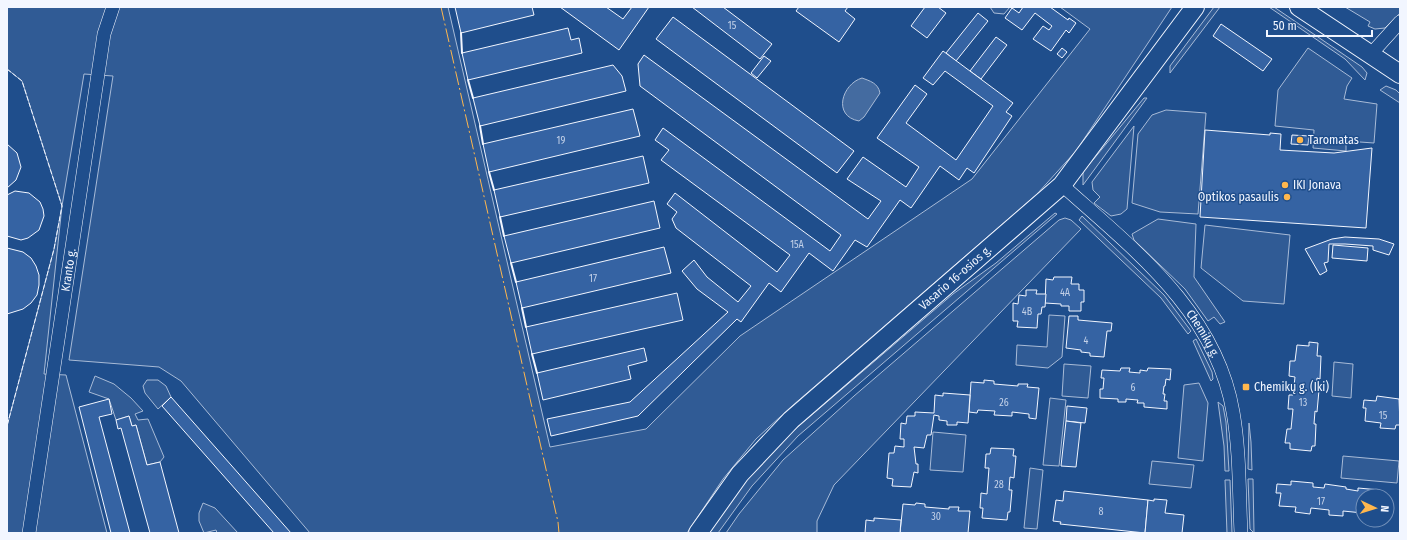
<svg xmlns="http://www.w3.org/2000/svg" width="1407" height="540" font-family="'Fira Sans Condensed',sans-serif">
	<rect width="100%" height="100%" fill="#1f4e8c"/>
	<g fill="#305b95" stroke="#a8bbd7">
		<polygon points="7,7 448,7 550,447 646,429 740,336 972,179 1090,29 1060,7 1172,7 1076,151 1037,194 792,406 756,439 723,479 687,533 310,533 181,381 159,367 69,360 113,76 84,74 62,206 44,374 66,375 107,533 7,533 7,426 54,249 62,206 22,81 7,69"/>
		<polygon points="990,7 1010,7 1004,14 994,13"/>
		<polygon points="1214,7 1220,7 1170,73 1170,66"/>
		<polygon points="1269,7 1274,7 1362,67 1367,73 1365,80 1345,59"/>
		<polygon points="1345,7 1400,7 1400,13 1385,28 1375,29 1368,26 1370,22"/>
		<polygon points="1308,48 1352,78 1347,86 1344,99 1377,104 1374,143 1346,141 1346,151 1313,148 1314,130 1275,126 1278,90"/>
		<polygon points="1386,86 1396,90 1400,94 1400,103 1380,90"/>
		<polygon points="1144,98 1147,98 1083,185 1083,172"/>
		<polygon points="1166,110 1206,113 1198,214 1160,212 1132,203 1138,134 1152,115"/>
		<polygon points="1134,126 1127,209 1121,214 1111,216 1094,203 1100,197 1093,190 1092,182"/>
		<polygon points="1055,213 1057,214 798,436 752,486 718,533 709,533 743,484 793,431 953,294 996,263"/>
		<polygon points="1082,216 1164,295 1191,331 1188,334 1161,298 1079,220"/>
		<polygon points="1065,218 1071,220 1081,229 834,485 817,521 817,533 726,533 739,514 783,460 854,396 1059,220"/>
		<polygon points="1158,219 1196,224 1194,277 1225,322 1220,324 1214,317 1208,321 1185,289 1134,240 1132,234"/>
		<polygon points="1205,225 1290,235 1284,304 1243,301 1201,268"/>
		<polygon points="1049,315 1065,316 1062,357 1048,368 1016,365 1017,345 1047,347"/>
		<polygon points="1196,339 1212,372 1213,379 1211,381 1193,341"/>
		<polygon points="1334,362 1353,364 1351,398 1332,396"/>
		<polygon points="1064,364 1091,366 1088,398 1062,396"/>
		<polygon points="95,376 114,384 131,398 143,411 135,414 138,420 148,419 164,457 160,462 147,465 136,425 132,426 129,416 116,420 109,399 89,392"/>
		<polygon points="147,380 158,380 166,386 171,397 158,409 145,393 143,386"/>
		<polygon points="1199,383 1208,403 1203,461 1178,458 1184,385"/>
		<polygon points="1050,398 1066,400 1059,466 1043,465"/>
		<polygon points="1218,402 1223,406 1226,422 1229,471 1225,471 1224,446"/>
		<polygon points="1249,423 1251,442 1252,470 1248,469"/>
		<polygon points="933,432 966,435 963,472 930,470"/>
		<polygon points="1343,456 1399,461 1397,483 1341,478"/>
		<polygon points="1152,461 1194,465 1191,488 1149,484"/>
		<polygon points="1030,468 1043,470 1037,529 1024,528"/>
		<polygon points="1248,479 1253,479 1254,533 1250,529"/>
		<polygon points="1225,480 1230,480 1232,533 1227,533"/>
		<polygon points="203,503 215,508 238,533 217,533 216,530 204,533 199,521 199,513"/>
	</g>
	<path fill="#446ba0" stroke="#a8bbd7" d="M 862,78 C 870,81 878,83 880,93 L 864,117 L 859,121 C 832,116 842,84 862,78 Z"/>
	<g fill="#3563a3" stroke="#f2f6ff">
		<polygon points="455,7 532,7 534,15 461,33"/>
		<polygon points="560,7 606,7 623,19 632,7 649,7 619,50"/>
		<polygon points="692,7 723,7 772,44 760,59"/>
		<polygon points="799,7 848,7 845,11 855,19 839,42 796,11"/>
		<polygon points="925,7 938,7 946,13 927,38 911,26"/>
		<polygon points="1023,7 1050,7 1068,20 1069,18 1076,23 1069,33 1066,30 1051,51 1033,39 1043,26 1049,30 1052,26 1035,13 1022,30 1005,18 1012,8 1019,13"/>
		<polygon points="978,13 988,21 956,61 946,53"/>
		<polygon points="673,17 854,151 837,173 656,39"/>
		<polygon points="1221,24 1272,59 1263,71 1213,36"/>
		<polygon points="568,28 571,40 579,38 582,53 468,80 462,53"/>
		<polygon points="996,37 1007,45 981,79 970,71"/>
		<polygon points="1062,48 1067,52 1062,58 1057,54"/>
		<polygon points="943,51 1013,103 1006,112 1012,116 974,173 967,168 959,180 940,166 911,208 900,200 867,247 855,240 833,271 809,253 781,292 769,283 741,322 737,319 638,416 551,436 547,419 630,402 728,312 697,289 682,271 694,260 707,277 738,302 751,286 676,228 672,219 677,212 667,204 675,193 777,272 790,255 661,160 669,150 655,140 663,128 830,251 841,235 640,86 638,64 644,55 868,219 881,201 847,179 863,157 906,187 919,167 877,138 915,85 927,94 906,123 956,160 993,106 945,71 933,85 923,78"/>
		<polygon points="764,56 771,61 757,78 751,73"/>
		<polygon points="613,65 622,76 626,91 480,126 473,98"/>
		<polygon points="633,109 640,136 489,172 483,144"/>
		<polygon points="1205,130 1270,135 1270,133 1281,134 1280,150 1334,153 1372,148 1366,228 1200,217"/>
		<polygon points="1292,135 1309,136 1308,145 1291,144"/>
		<polygon points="7,144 17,153 21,167 16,180 7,188"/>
		<polygon points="643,156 649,183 500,217 494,190"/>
		<polygon points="15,191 29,193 40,202 43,209 44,216 39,230 28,238 21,240 7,236 7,195"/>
		<polygon points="654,201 660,228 511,263 504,236"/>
		<polygon points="1345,237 1379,239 1394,244 1389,255 1373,250 1373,246 1345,244 1329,244 1328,262 1324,263 1327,271 1320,275 1305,249 1332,239"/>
		<polygon points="1333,245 1368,248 1367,261 1332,258"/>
		<polygon points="664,247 671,273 522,308 516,282"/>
		<polygon points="7,248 23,252 31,258 36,266 39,275 39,285 37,295 31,303 23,309 7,314"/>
		<polygon points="1054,277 1072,277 1071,284 1079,284 1079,290 1084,290 1084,302 1081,302 1081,311 1069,311 1069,306 1061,306 1061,304 1045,303 1046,279 1053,280"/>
		<polygon points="1026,290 1037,290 1036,294 1046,294 1045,307 1042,307 1041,314 1038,314 1037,328 1017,327 1018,321 1013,321 1013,303 1018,304 1019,295 1026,296"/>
		<polygon points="677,293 683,320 532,354 526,327"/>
		<polygon points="1069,316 1078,316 1078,320 1112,323 1111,331 1107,331 1104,357 1090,356 1090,353 1081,352 1081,350 1066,348"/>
		<polygon points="1309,342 1318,343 1317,356 1321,356 1320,379 1317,378 1316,390 1319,390 1317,412 1315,411 1314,424 1316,424 1315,446 1312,446 1311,451 1290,449 1290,443 1285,443 1287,429 1291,429 1293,409 1288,409 1289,395 1293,395 1295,377 1289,376 1290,361 1295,361 1297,345 1309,346"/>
		<polygon points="644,348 647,361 628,366 631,379 543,400 537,373"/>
		<polygon points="1121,368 1130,368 1129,372 1140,373 1140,370 1147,371 1148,368 1171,369 1170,380 1166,379 1165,386 1164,386 1163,394 1165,394 1164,401 1167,401 1167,409 1144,407 1144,403 1137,403 1138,400 1126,399 1126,402 1118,402 1118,399 1100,398 1100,389 1103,389 1104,378 1101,378 1102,370 1120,371"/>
		<polygon points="984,380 994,381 994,384 1018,386 1018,384 1028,384 1027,387 1039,388 1036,419 1029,418 1029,414 1012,412 1012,416 994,415 995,411 978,410 977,413 969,412 971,382 984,383"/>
		<polygon points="943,393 970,395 968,423 957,422 957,425 947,425 947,421 939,420 939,416 934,415 931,435 927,435 924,448 914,447 916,464 918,464 918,473 914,472 911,487 892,486 893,479 887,478 889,453 894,453 895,446 904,447 904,439 900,439 901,423 906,424 907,416 915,416 915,412 934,413 935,395 943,396"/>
		<polygon points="1377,396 1399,399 1400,425 1396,425 1395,429 1380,428 1381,423 1365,421 1366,408 1363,408 1364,400 1376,401"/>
		<polygon points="171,397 291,533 274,533 162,406"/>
		<polygon points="109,399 112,414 99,417 130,533 111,533 79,407"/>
		<polygon points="1067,406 1087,408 1085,423 1066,421"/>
		<polygon points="129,416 132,426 136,425 147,465 160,462 179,533 150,533 121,428 118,429 116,420"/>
		<polygon points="1066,421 1081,423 1076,467 1061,466"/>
		<polygon points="991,448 1014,449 1013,456 1016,456 1014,478 1010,477 1009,490 1012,490 1010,512 1008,512 1007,520 982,518 983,508 980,508 981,493 987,494 989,468 985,468 986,454 990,454"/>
		<polygon points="1291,481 1313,483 1313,487 1324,488 1325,484 1346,487 1346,489 1358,491 1358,488 1380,490 1380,493 1386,494 1385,496 1363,496 1363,518 1363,513 1343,511 1343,516 1329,515 1329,510 1311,508 1310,514 1295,512 1296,507 1279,506 1281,493 1276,493 1277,484 1291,485"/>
		<polygon points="1064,491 1148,500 1145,533 1060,524 1061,522 1053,521 1056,500 1063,501"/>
		<polygon points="1154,499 1167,500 1165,513 1184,515 1182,533 1145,533 1148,500 1154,501"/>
		<polygon points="916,503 925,504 925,507 949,509 949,507 959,507 958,511 970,511 968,533 900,533 903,504 915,505"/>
		<polygon points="874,518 901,520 900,533 865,533 866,520 874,521"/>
	</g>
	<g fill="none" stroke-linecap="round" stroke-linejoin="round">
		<g stroke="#f2f6ff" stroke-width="14">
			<g id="street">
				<polyline points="1371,54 1400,22"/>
				<path id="s1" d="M 1062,185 C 1133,249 1216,311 1233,412 C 1240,452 1239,493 1241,533"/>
				<path id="s2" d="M 29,533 L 104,34 L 113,7"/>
			</g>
		</g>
		<g stroke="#f2f6ff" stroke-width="20">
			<g id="secondary">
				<polyline points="1299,7 1400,74"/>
				<path id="s3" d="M 698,533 L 740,474 L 791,420 L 1062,185 L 1195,7"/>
			</g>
		</g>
		<use href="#street" stroke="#1f4e8c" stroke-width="13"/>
		<use href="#secondary" stroke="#1f4e8c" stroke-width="18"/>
		<polyline stroke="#f2f6ff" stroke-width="1" stroke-dasharray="5 2" stroke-linecap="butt" points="7,69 22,81 62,206 54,249 7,426"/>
		<g stroke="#f2f6ff" stroke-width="2">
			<polyline points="461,33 462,53"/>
			<polyline points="468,80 473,98"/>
			<polyline points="480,126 483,144"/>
			<polyline points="489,172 494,190"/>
			<polyline points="500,217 504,236"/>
			<polyline points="511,263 516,282"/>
			<polyline points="522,308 526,327"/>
			<polyline points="532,354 537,373"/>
		</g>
		<polyline stroke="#ffb74d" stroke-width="1" stroke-dasharray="14 3 2 3" stroke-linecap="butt" points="441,7 558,522 559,533"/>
	</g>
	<g fill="#ffb74d" stroke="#1f4e8c" stroke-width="1.5">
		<circle cx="1300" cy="140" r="4"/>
		<circle cx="1285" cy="185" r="4"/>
		<circle cx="1287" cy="197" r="4"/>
		<rect x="1242" y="383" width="8" height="8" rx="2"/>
	</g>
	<g text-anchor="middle" stroke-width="3" stroke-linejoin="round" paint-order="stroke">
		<g font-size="10" fill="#c3d1e8">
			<text x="732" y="29">15</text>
			<text x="561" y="144">19</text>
			<text x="797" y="248">15A</text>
			<text x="593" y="282">17</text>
			<text x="1065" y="296">4A</text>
			<text x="1027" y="315">4B</text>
			<text x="1086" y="344">4</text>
			<text x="1133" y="391">6</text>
			<text x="1004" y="406">26</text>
			<text x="1303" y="406">13</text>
			<text x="1383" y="419">15</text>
			<text x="999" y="488">28</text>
			<text x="1321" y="505">17</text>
			<text x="1101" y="515">8</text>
			<text x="936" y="520">30</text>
		</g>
		<g font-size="12" fill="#f2f6ff" stroke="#1f4e8c" text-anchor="start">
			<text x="1308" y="144">Taromatas</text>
			<text x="1293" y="189">IKI Jonava</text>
			<text x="1279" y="201" text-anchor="end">Optikos pasaulis</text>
			<text x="1254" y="391">Chemikų g. (Iki)</text>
		</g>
		<g font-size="12" fill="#f2f6ff" stroke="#1f4e8c">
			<text dy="4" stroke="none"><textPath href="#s2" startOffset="266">Kranto g.</textPath></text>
			<text dy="4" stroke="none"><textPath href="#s3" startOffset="364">Vasario 16-osios g.</textPath></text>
			<text dy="4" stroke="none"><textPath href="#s1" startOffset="206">Chemikų g.</textPath></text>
		</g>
	</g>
	<rect width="1407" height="540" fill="none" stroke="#f2f6ff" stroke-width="16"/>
	<g transform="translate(1375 508) rotate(94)"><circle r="19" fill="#1f4e8c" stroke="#7391ba"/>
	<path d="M0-3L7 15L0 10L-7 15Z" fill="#ffb74d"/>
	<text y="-6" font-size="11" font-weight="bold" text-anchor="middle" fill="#f2f6ff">N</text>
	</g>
	<path d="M1267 30v6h105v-6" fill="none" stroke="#f2f6ff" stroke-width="2"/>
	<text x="1273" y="30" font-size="12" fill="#f2f6ff" stroke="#1f4e8c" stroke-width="3" paint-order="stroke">50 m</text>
</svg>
